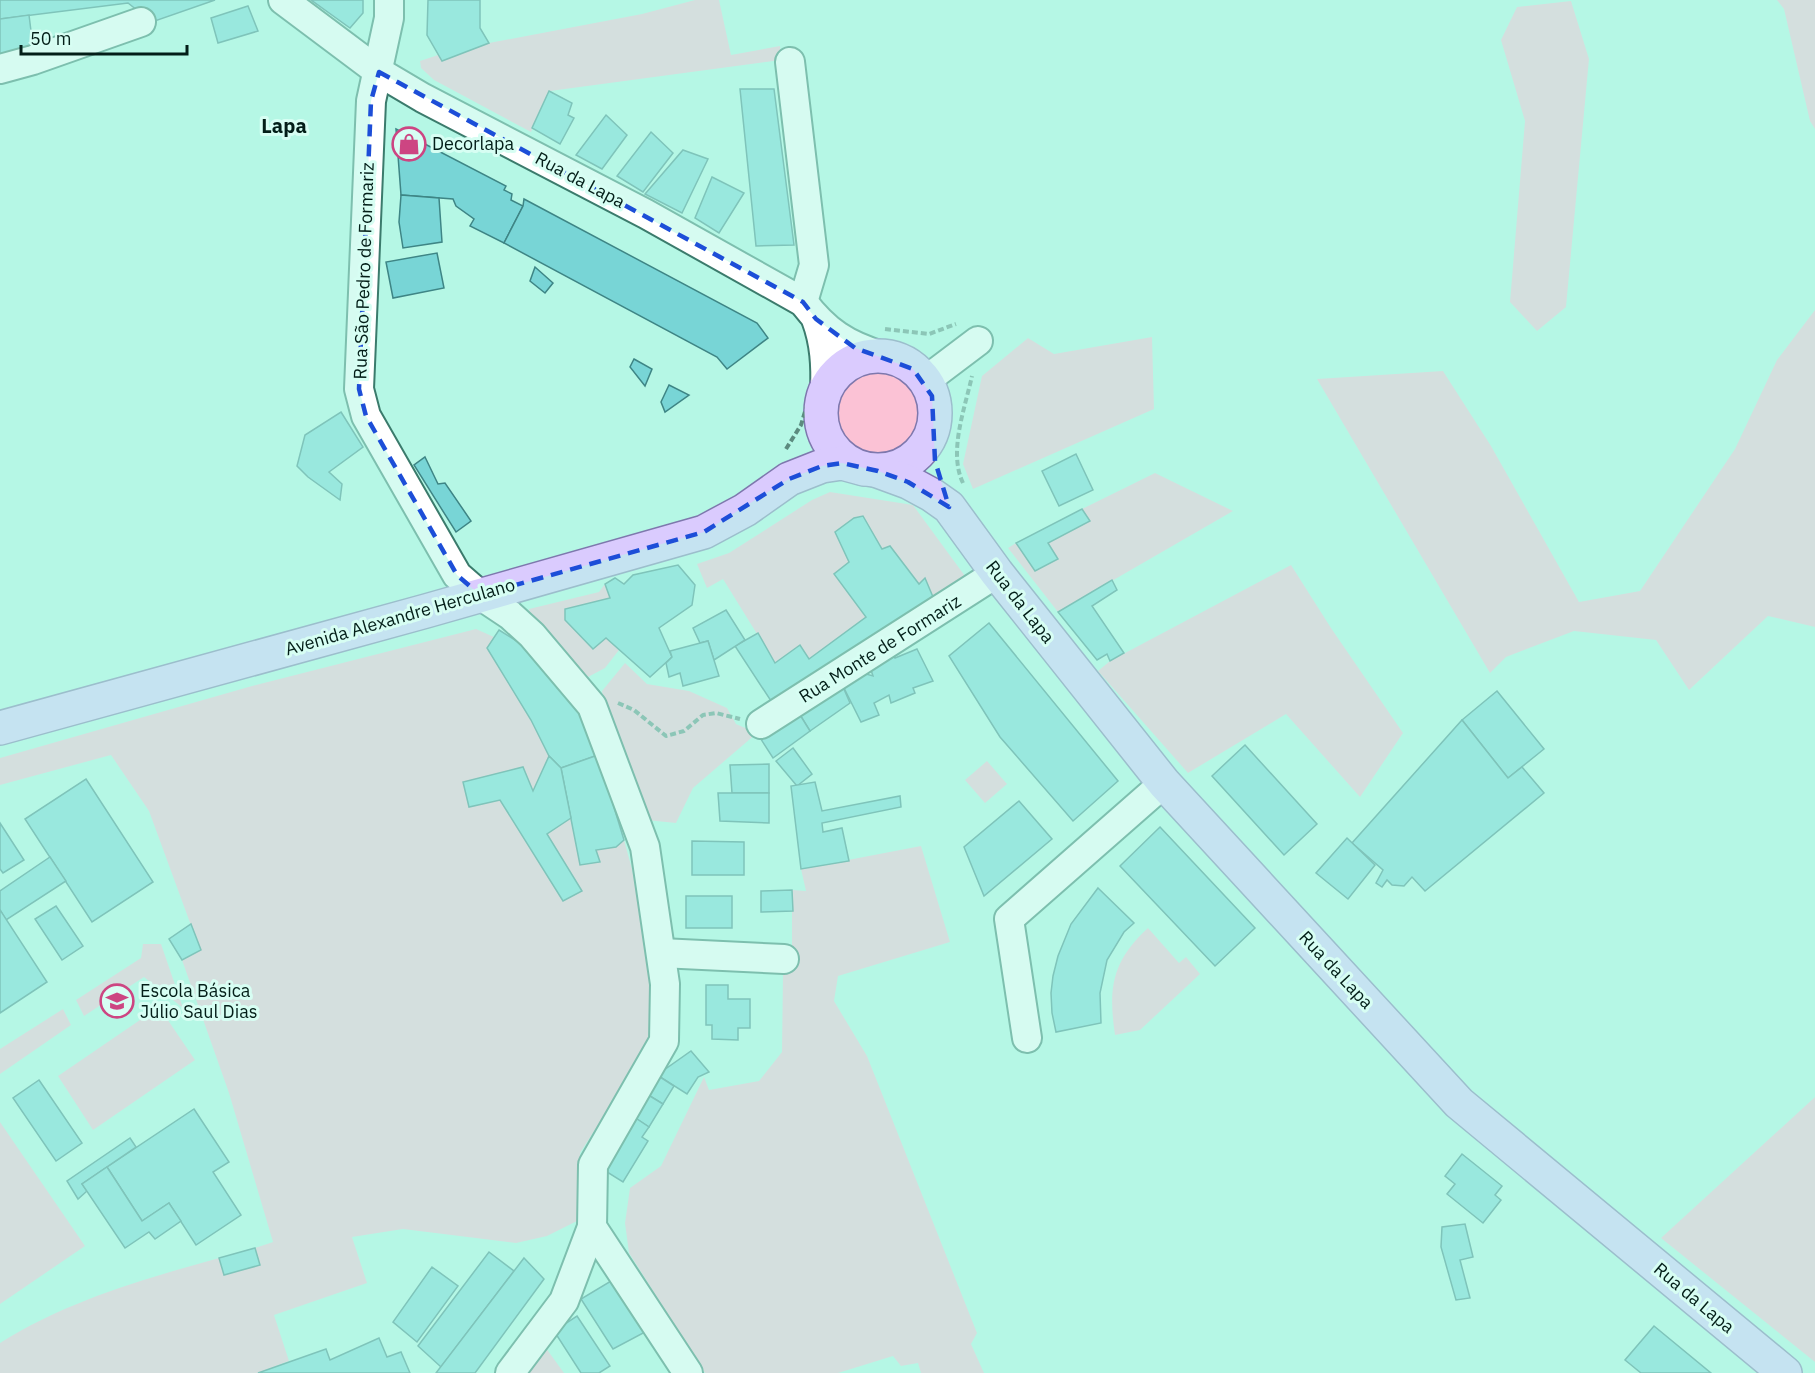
<svg xmlns="http://www.w3.org/2000/svg" width="1815" height="1373" font-family="'IBM Plex Sans',sans-serif">
	<rect width="100%" height="100%" fill="#b5f7e5"/>
	<g fill="#fbc2d5">
		<polygon points="695,0 719,0 731,55 780,46 781,60 550,91 531,132 434,80 421,68 420,61 438,55 442,61 489,43 642,14"/>
		<polygon points="1777,0 1815,0 1815,129 1810,121 1784,9"/>
		<polygon points="1571,1 1589,59 1566,307 1537,331 1510,302 1525,121 1501,40 1517,7"/>
		<polygon points="1815,310 1815,627 1768,616 1689,690 1656,640 1574,631 1506,657 1490,673 1317,379 1443,371 1491,446 1579,602 1640,591 1735,449 1777,360"/>
		<polygon points="1152,337 1154,409 973,489 963,464 982,376 1028,338 1054,354"/>
		<circle cx="879" cy="412" r="43"/>
		<polygon points="1155,473 1233,511 1058,612 1008,548 1016,543 1036,571 1057,559 1048,543 1089,521 1082,509"/>
		<polygon points="830,492 913,505 965,576 933,597 925,578 919,584 890,546 882,549 863,516 854,518 835,532 849,562 834,574 866,617 809,659 800,646 775,663 723,579 707,588 697,564 729,553 812,500"/>
		<polygon points="1291,565 1331,628 1403,733 1360,797 1286,714 1188,773 1098,671 1110,661"/>
		<polygon points="605,584 610,598 566,609 565,620 593,649 606,638 619,650 605,668 588,677 530,618 529,609 599,592"/>
		<path d="M 476,629 L 494,637 L 487,648 L 531,720 L 549,756 L 533,791 L 523,767 L 464,782 L 469,807 L 500,800 L 562,900 L 581,891 L 547,834 L 571,818 L 581,865 L 600,862 L 596,850 L 616,847 L 624,840 L 632,869 L 655,998 L 650,1044 L 580,1153 L 579,1220 L 547,1236 L 516,1243 L 403,1229 L 352,1237 L 367,1283 L 274,1315 L 289,1361 L 258,1373 L 0,1373 L 0,1343 C 67,1301 143,1279 219,1258 L 224,1275 L 259,1265 L 255,1248 L 273,1242 L 229,1093 L 182,960 L 200,950 L 149,811 L 111,755 L 0,785 L 0,758 L 252,686 Z"/>
		<polygon points="625,663 647,684 689,691 727,708 736,724 757,733 693,788 676,823 646,820 605,709 602,691"/>
		<polygon points="987,761 1007,784 985,803 965,780"/>
		<polygon points="921,846 950,942 838,976 834,1001 867,1056 977,1333 971,1344 984,1373 921,1373 918,1363 901,1366 893,1356 838,1373 705,1373 629,1253 625,1223 630,1188 661,1166 704,1077 709,1090 759,1081 782,1052 783,972 792,971 792,890 806,891 801,869"/>
		<path d="M 1148,928 L 1179,963 L 1186,957 L 1200,974 L 1140,1030 L 1115,1035 C 1108,988 1112,961 1148,928 Z"/>
		<polygon points="143,944 161,944 183,1008 144,977 84,1016 76,1000 141,958"/>
		<polygon points="159,1007 195,1060 93,1130 58,1076"/>
		<polygon points="63,1009 71,1025 0,1074 0,1049"/>
		<polygon points="1815,1097 1815,1362 1661,1238"/>
		<polygon points="0,1122 85,1246 0,1304"/>
		<polygon points="543,1344 564,1373 527,1373"/>
	</g>
	<g fill="#78d5d6" stroke="#3e8585" stroke-width="1.5">
		<polygon points="0,0 215,0 152,22 128,3 0,19"/>
		<polygon points="311,0 363,0 363,13 350,28"/>
		<polygon points="428,0 480,0 480,28 489,43 442,61 427,35"/>
		<polygon points="248,6 258,31 218,43 211,18"/>
		<polygon points="29,15 34,55 0,60 0,19"/>
		<polygon points="740,89 774,89 794,245 756,246"/>
		<polygon points="549,91 572,103 568,115 574,118 560,144 532,128"/>
		<polygon points="606,115 627,135 602,169 576,155"/>
		<polygon points="396,129 506,186 504,190 512,194 511,200 523,206 504,243 470,226 474,219 456,206 453,199 401,195"/>
		<polygon points="651,132 673,153 643,192 617,176"/>
		<polygon points="683,150 708,159 682,213 645,194"/>
		<polygon points="712,177 744,193 719,233 695,218"/>
		<polygon points="401,195 439,198 442,242 403,248 399,222"/>
		<polygon points="524,199 757,323 768,338 727,369 717,357 504,243 523,206"/>
		<polygon points="437,253 444,288 393,298 386,262"/>
		<polygon points="535,267 553,283 545,293 530,281"/>
		<polygon points="634,359 652,369 645,386 630,367"/>
		<polygon points="669,385 689,395 665,412 661,402"/>
		<polygon points="341,412 363,447 329,472 342,484 340,500 308,477 297,466 305,435"/>
		<polygon points="1076,454 1093,490 1059,506 1042,471"/>
		<polygon points="425,457 438,484 445,483 471,521 456,532 414,465"/>
		<polygon points="1082,509 1090,521 1048,543 1058,559 1035,571 1016,543"/>
		<polygon points="863,516 882,549 890,546 919,584 925,578 933,597 773,704 735,646 758,633 775,663 800,645 809,659 866,617 834,574 849,562 835,532 854,518"/>
		<polygon points="678,565 695,585 692,605 659,628 672,657 650,677 606,638 593,649 565,620 565,609 610,598 605,584 615,578 624,584 633,575"/>
		<polygon points="1112,580 1117,590 1092,606 1124,653 1110,661 1107,654 1097,660 1058,612"/>
		<polygon points="726,610 745,640 714,660 708,641 700,643 693,628"/>
		<polygon points="989,623 1118,781 1073,821 1000,737 949,656"/>
		<polygon points="499,630 528,648 580,714 598,755 561,768 549,756 531,720 487,648"/>
		<polygon points="708,641 719,676 683,686 680,673 669,677 666,663 672,657 670,651"/>
		<polygon points="917,649 933,681 913,688 915,693 891,703 889,695 874,703 879,715 861,722 840,680 859,672 873,676 870,667 893,655 895,658"/>
		<polygon points="840,680 850,703 810,731 797,710"/>
		<polygon points="1497,691 1544,749 1508,778 1462,720"/>
		<polygon points="797,710 810,731 773,758 757,733"/>
		<polygon points="1462,720 1508,778 1522,767 1544,793 1425,891 1412,877 1404,886 1392,885 1387,880 1382,887 1376,883 1383,870 1352,843"/>
		<polygon points="1245,745 1317,824 1284,855 1212,776"/>
		<polygon points="793,748 812,774 797,786 776,761"/>
		<polygon points="598,755 624,840 616,847 596,850 600,862 580,865 561,768"/>
		<polygon points="549,756 561,768 571,818 547,834 582,891 563,901 500,800 469,807 463,782 523,767 533,791"/>
		<polygon points="769,764 769,793 732,793 730,765"/>
		<polygon points="86,779 153,882 92,922 25,819"/>
		<polygon points="815,782 822,811 900,796 901,807 822,823 823,832 842,828 849,861 801,869 791,786"/>
		<polygon points="718,793 769,793 769,823 720,821"/>
		<polygon points="1019,801 1052,839 984,896 964,847"/>
		<polygon points="0,823 24,860 3,873 0,869"/>
		<polygon points="1160,827 1255,928 1215,966 1120,866"/>
		<polygon points="1347,838 1375,865 1348,899 1316,873"/>
		<polygon points="692,841 744,842 744,875 692,875"/>
		<polygon points="50,857 66,881 6,920 0,910 0,891"/>
		<polygon points="1098,888 1134,923 1124,932 1107,960 1100,993 1101,1023 1056,1032 1052,1013 1051,993 1053,976 1058,956 1071,924"/>
		<polygon points="792,890 793,911 761,912 761,891"/>
		<rect x="686" y="896" width="46" height="32"/>
		<polygon points="56,906 83,946 62,960 35,919"/>
		<polygon points="0,910 47,982 0,1013"/>
		<polygon points="191,924 201,950 182,960 169,939"/>
		<polygon points="706,985 728,985 728,999 750,999 750,1028 738,1028 738,1040 712,1039 712,1025 706,1025"/>
		<polygon points="691,1051 709,1072 698,1077 687,1094 657,1075"/>
		<polygon points="657,1075 674,1086 663,1104 645,1093"/>
		<polygon points="39,1080 82,1143 56,1161 13,1098"/>
		<polygon points="645,1093 663,1104 649,1127 631,1115"/>
		<polygon points="194,1109 229,1162 213,1172 241,1215 196,1245 169,1203 142,1221 107,1167"/>
		<polygon points="631,1115 649,1127 642,1137 648,1141 623,1182 599,1167"/>
		<polygon points="130,1138 136,1147 82,1184 87,1191 78,1199 67,1181"/>
		<polygon points="1462,1154 1502,1186 1495,1195 1501,1200 1483,1223 1447,1194 1455,1184 1445,1176"/>
		<polygon points="107,1167 142,1221 169,1203 181,1221 155,1239 149,1232 125,1248 82,1184"/>
		<polygon points="1465,1224 1473,1257 1460,1260 1470,1298 1456,1300 1441,1247 1442,1227"/>
		<polygon points="255,1248 260,1265 224,1275 219,1258"/>
		<polygon points="489,1252 514,1271 441,1367 418,1346"/>
		<polygon points="524,1258 544,1279 475,1373 436,1373"/>
		<polygon points="432,1267 458,1286 417,1342 393,1322"/>
		<polygon points="611,1281 647,1331 613,1349 581,1299"/>
		<polygon points="577,1316 610,1366 599,1373 581,1373 554,1331"/>
		<polygon points="1654,1326 1711,1373 1641,1373 1625,1360"/>
		<polygon points="379,1338 387,1357 401,1352 410,1373 258,1373 326,1349 330,1360"/>
	</g>
	<g fill="none" stroke-linecap="round" stroke-linejoin="round">
		<g stroke="#3b7b6c" stroke-width="32">
			<g id="minor">
				<path d="M 283,0 L 379,72 L 423,98 L 646,214 L 803,302 C 826,332 846,345 882,356"/>
				<polyline points="389,0 389,18 371,101 359,389 366,416 457,575 480,595 510,615 532,635 592,706 645,847 665,984 664,1041 593,1165 592,1227 688,1373"/>
				<polyline points="790,62 814,265 803,302"/>
				<polyline points="0,69 33,60 141,22"/>
				<path d="M 816,319 C 825,343 826,366 825,391"/>
				<polyline points="925,381 978,341"/>
				<polyline points="761,724 997,573"/>
				<polyline points="661,953 784,959"/>
				<polyline points="1027,1038 1009,919 1164,783"/>
				<polyline points="510,1373 564,1301 592,1227"/>
			</g>
		</g>
		<g stroke="#7e78ad" stroke-width="36">
			<g id="major">
				<circle cx="878" cy="413" r="57"/>
				<polyline points="878,471 908,482 932,495 949,507 997,573 1164,783 1459,1103 1785,1373"/>
				<polyline points="0,728 426,611 704,532 745,510 789,479 822,466 842,463 864,469"/>
			</g>
		</g>
		<g stroke="#5c8b7f" stroke-width="4" stroke-dasharray="6 3" stroke-linecap="butt">
			<polyline points="885,329 929,334 956,324"/>
			<polyline points="786,449 801,425 807,405"/>
			<path d="M 963,483 C 948,452 965,408 972,376"/>
			<polyline points="618,703 634,710 666,736 684,731 703,715 716,713 740,719"/>
		</g>
		<use href="#minor" stroke="#fff" stroke-width="28"/>
		<use href="#major" stroke="#dacbfe" stroke-width="33"/>
	</g>
	<path d="M0 0H1815V1373H0ZM 379,72 L 803,302 L 816,319 L 855,348 L 913,369 L 932,396 L 935,461 L 949,507 L 908,482 L 878,471 L 842,463 L 822,466 L 789,479 L 704,532 L 480,595 L 457,575 L 366,416 L 359,389 L 371,101 Z" fill="#b5f7e5" fill-opacity=".55" fill-rule="evenodd"/>
	<path fill="none" stroke="#1d4ed8" stroke-width="4.5" stroke-dasharray="12 8" stroke-linejoin="round" d="M 379,72 L 803,302 L 816,319 L 855,348 L 913,369 L 932,396 L 935,461 L 949,507 L 908,482 L 878,471 L 842,463 L 822,466 L 789,479 L 704,532 L 480,595 L 457,575 L 366,416 L 359,389 L 371,101 Z"/>
	<defs>
		<g id="shop-ring" transform="scale(1.725)"><circle r="9.5" fill="#d7fef3" stroke="#cd4582" stroke-width="1.5"/><path d="M-5-2.5h2.3a2.7 3.5 0 0 1 5.4 0H5L5.5 6h-11ZM-1.5-2.5h3a1.5 2.3 0 0 0-3 0Z" fill="#cd4582"/></g>
		<g id="school-ring" transform="scale(1.725)"><circle r="9.5" fill="#d7fef3" stroke="#cd4582" stroke-width="1.5"/><path d="M0-5L7-2L0 1L-7-2ZM-4 1L0 2.5L4 1V4Q0 6-4 4Z" fill="#cd4582"/></g>
	</defs>
	<g fill-rule="evenodd">
		<use href="#shop-ring" x="409" y="144"/>
		<use href="#school-ring" x="117" y="1001"/>
	</g>
	<g text-anchor="middle" stroke-width="6" stroke-linejoin="round" paint-order="stroke">
		<g font-size="18" fill="#031e18" stroke="#d7fef3" text-anchor="start">
			<text x="432" y="150">Decorlapa</text>
			<text x="140" y="997">Escola Básica<tspan x="140" dy="21">Júlio Saul Dias</tspan></text>
		</g>
		<g font-size="18" fill="#031e18" stroke="#d7fef3">
			<text transform="translate(580 180) rotate(28)" y="6">Rua da Lapa</text>
			<text transform="translate(364 271) rotate(-88)" y="6">Rua São Pedro de Formariz</text>
			<text transform="translate(1020 602) rotate(52)" y="6">Rua da Lapa</text>
			<text transform="translate(400 617) rotate(-16)" y="6">Avenida Alexandre Herculano</text>
			<text transform="translate(880 649) rotate(-32)" y="6">Rua Monte de Formariz</text>
			<text transform="translate(1336 970) rotate(47)" y="6">Rua da Lapa</text>
			<text transform="translate(1694 1298) rotate(40)" y="6">Rua da Lapa</text>
		</g>
		<g font-size="20" font-weight="bold" fill="#031e18" stroke="#d7fef3">
			<text x="284" y="133">Lapa</text>
		</g>
	</g>
	<path d="M21 45v9h166v-9" fill="none" stroke="#031e18" stroke-width="3"/>
	<text x="30" y="45" font-size="18" fill="#031e18" stroke="#d7fef3" stroke-width="4.5" paint-order="stroke">50 m</text>
</svg>
